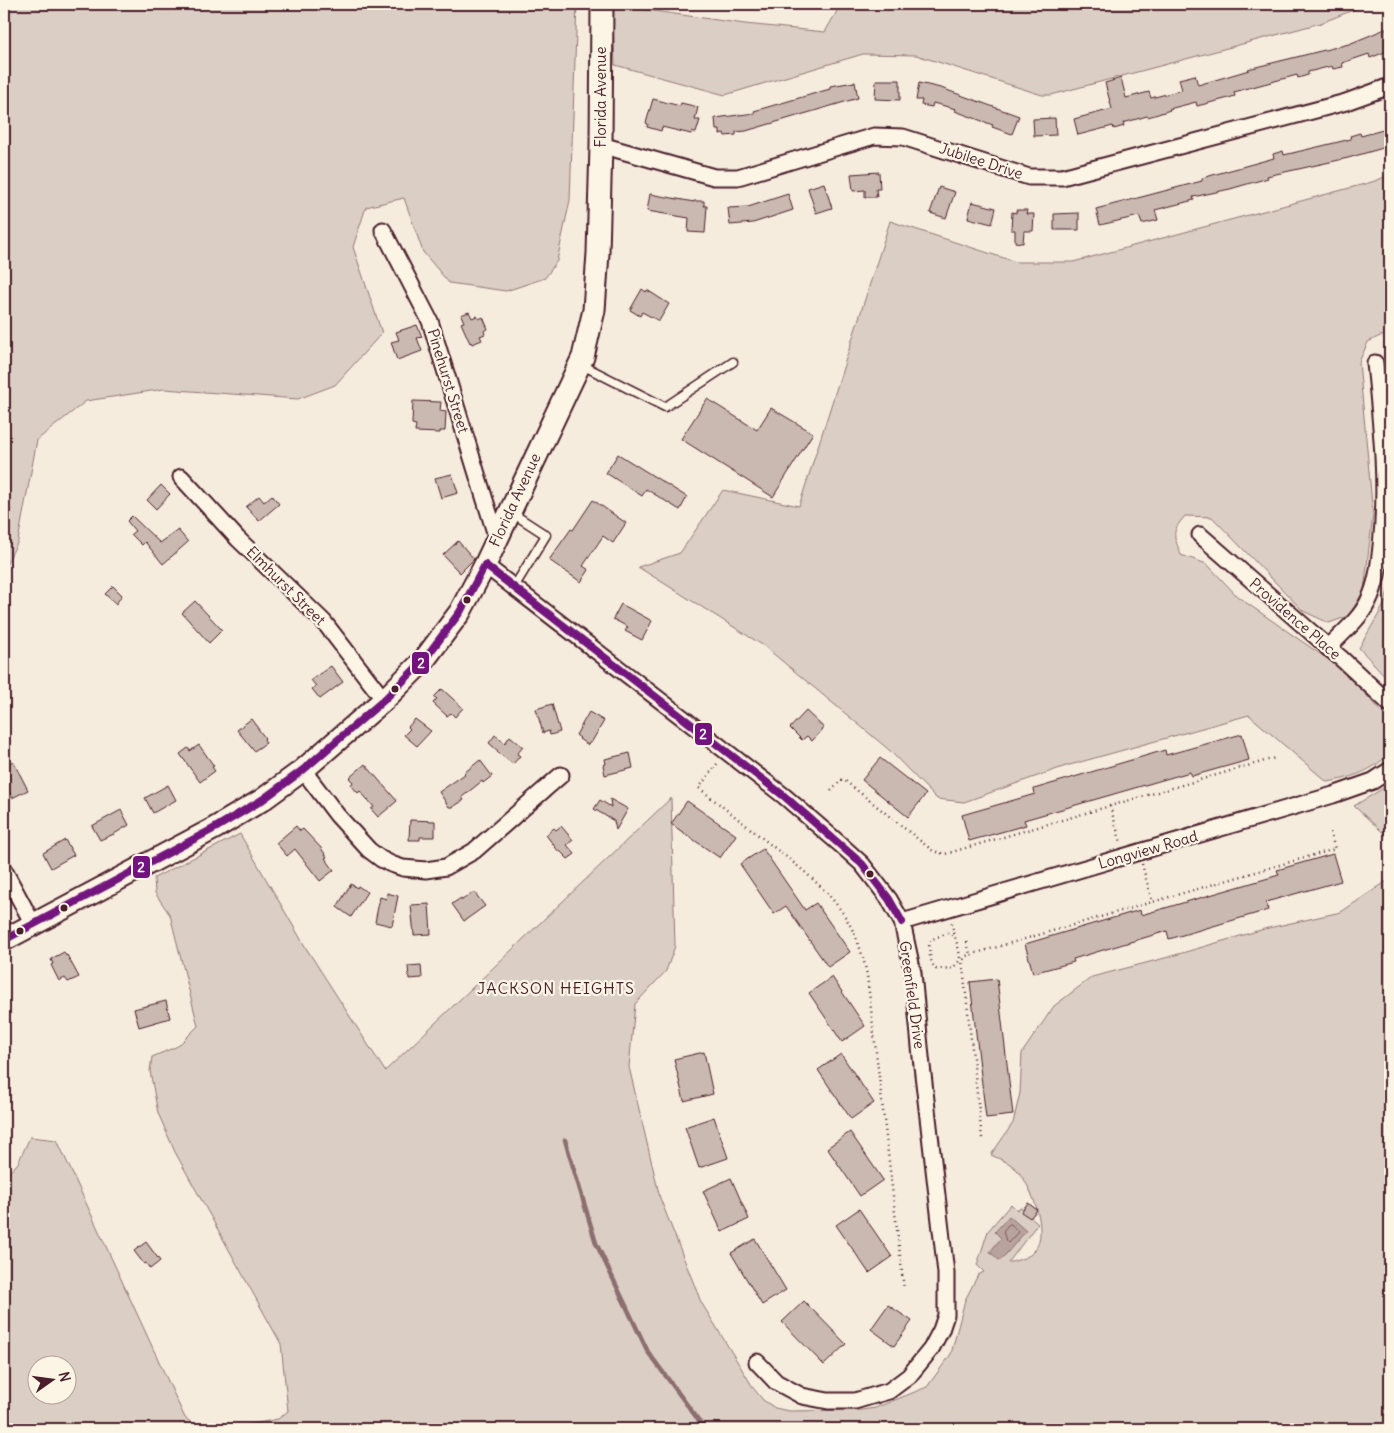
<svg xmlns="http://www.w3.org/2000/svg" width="1394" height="1433" font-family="Delius,sans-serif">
	<rect width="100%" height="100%" fill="#f5ecde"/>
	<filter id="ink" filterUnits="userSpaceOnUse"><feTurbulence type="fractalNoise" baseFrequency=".02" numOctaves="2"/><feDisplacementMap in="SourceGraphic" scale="10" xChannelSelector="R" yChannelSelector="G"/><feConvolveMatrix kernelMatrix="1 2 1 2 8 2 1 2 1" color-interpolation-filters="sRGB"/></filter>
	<g filter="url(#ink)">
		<g fill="#dbcec4" stroke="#927678" fill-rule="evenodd">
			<polygon points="4,4 577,4 570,200 557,261 545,278 506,291 449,283 423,252 404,198 366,207 353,247 382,333 335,385 298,399 164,389 86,401 37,440 18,541 4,569"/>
			<polygon points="841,4 1368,4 1321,23 1051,95 1042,95 916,55 863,54 725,95 615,65 612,5 745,24 825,32"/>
			<path d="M 1390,175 L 1390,335 L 1380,336 L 1368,342 L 1359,362 L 1373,515 L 1364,590 L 1349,616 L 1329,623 L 1303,611 L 1212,517 L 1185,516 C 1170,533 1174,535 1181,555 L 1207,564 L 1238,597 L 1333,663 L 1345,672 L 1387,717 L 1390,722 L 1390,752 C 1376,770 1349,779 1327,782 L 1249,715 L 1066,766 L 964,802 L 937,799 L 888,749 L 764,646 L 638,567 L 680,553 L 723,490 L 799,506 L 890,221 L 1016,262 L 1073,262 L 1372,182 Z"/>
			<polygon points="1390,583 1390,681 1359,648 1384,605"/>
			<polygon points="1390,784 1390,839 1354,806"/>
			<path d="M 671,798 L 675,946 L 666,971 L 635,1004 L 629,1067 L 660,1198 L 701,1302 L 754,1389 L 763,1400 L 775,1408 L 789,1411 L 862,1410 L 875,1408 L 927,1387 L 951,1354 L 965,1300 L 978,1275 L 984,1272 L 977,1265 L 988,1231 L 1011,1204 L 1017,1210 L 1020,1207 L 1023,1209 L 1028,1203 L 1037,1210 L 1031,1217 L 1038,1223 L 1008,1263 C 1014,1261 1024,1259 1030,1255 C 1053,1239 1032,1184 1015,1168 C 1009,1162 999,1159 991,1155 L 1013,1123 L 1020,1093 L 1022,1053 L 1054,1006 L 1092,977 L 1165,958 L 1264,929 L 1341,912 L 1390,879 L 1390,1429 L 227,1429 L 278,1419 L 288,1411 L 281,1344 L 175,1152 L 158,1113 L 150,1071 L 152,1057 L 178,1046 L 198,1026 L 170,915 L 155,893 L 154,878 L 240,834 L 306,948 L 385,1071 Z"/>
			<path d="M 30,1137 L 57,1140 L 185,1418 L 202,1429 L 4,1429 L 4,1178 L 18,1163 ZM 38,1366 L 68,1366 L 68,1396 L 38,1396 Z"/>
		</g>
		<polygon fill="#b8a39e" stroke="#8c6e70" points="1009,1216 1026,1231 1000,1261 990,1252 1001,1238 995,1232"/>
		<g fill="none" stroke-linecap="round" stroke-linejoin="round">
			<polygon stroke="#765459" stroke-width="1" points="1011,1224 1018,1232 1008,1243 1006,1241 1003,1231 1008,1225"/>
			<polyline stroke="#8c6e70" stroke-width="4.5" points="565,1140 596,1243 648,1352 705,1429"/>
		</g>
		<g fill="#cab9b1" stroke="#4a1f2b">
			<polygon points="1390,27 1390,50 1370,58 1369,54 1342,63 1343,67 1333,69 1332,66 1308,72 1308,75 1298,78 1297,75 1234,92 1235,96 1225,99 1197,106 1196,102 1169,109 1170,110 1158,114 1148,117 1147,116 1123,123 1124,126 1114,129 1113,126 1078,135 1074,119 1112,109 1105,83 1121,78 1126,98 1149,92 1151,98 1182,90 1179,79 1195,75 1198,85 1249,70 1248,69 1349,44"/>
			<polygon points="876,80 900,80 900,100 875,99"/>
			<polygon points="855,82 858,98 746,131 736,132 736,135 725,136 724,133 720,134 720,130 716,130 715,118 755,113 754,111 830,89 830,86"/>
			<polygon points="919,83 941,88 1019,116 1012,134 992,127 993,125 955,111 956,109 933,103 932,107 921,105 922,100 916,100"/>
			<polygon points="653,99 680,106 681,103 698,107 695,120 700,120 696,133 692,131 691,134 662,127 661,131 647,127 648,124 646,123"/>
			<polygon points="1055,118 1056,135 1034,136 1033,119"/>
			<polygon points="1390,128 1390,146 1348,158 1267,176 1268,178 1230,189 1193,197 1194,200 1155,210 1158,220 1142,224 1139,216 1100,225 1096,209 1202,181 1202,178 1274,158 1273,154 1283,151 1284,155 1351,139 1350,136 1360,133 1361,136"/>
			<polygon points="879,172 880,189 876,189 877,197 865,197 865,190 853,191 851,174"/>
			<polygon points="824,183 832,208 816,213 808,188"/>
			<polygon points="939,187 955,192 946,218 930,213"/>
			<polygon points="650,194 694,202 694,201 704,201 704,206 707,206 705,233 688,232 689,218 647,211"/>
			<polygon points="788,194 793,210 753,223 730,225 728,208 748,207"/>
			<polygon points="972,202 996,208 992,224 968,218"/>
			<polygon points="1016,210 1027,210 1026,214 1034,214 1033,231 1024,231 1023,243 1015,242 1015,230 1011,230 1012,212 1016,213"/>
			<polygon points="1079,213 1079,230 1054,230 1054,214"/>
			<polygon points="642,289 646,292 647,290 669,304 659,321 642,312 640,316 630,310"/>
			<polygon points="469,312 472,318 477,316 479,319 483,317 488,329 484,331 485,334 480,336 482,340 472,344 471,342 470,343 461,323 464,322 461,315"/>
			<polygon points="417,325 422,337 417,338 422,351 397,360 391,342 399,340 396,332"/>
			<polygon points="707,399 757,430 771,408 813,433 773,497 681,439"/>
			<polygon points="413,401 441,402 440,411 446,412 445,431 440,431 440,433 415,432 416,425 412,424"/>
			<polygon points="618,454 687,497 680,510 646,489 642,496 606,473"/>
			<polygon points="452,474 458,493 441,498 435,478"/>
			<polygon points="161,485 170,494 156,509 147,500"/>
			<polygon points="272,495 279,504 259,521 246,507 259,496 264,502"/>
			<polygon points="593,500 626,523 613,543 603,536 583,566 589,570 581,582 549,560 571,529 573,530"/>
			<polygon points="132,516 160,543 178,530 188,542 163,564 145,542 142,545 131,534 135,531 127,521"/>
			<polygon points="458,541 474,559 460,573 443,555"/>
			<polygon points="113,586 122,595 116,604 105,594"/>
			<polygon points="195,601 222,630 209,643 182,613"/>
			<polygon points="621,604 652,621 642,640 625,631 628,627 613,619"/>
			<polygon points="331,666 343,682 320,699 312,689 316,686 311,680"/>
			<polygon points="442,689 463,708 455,717 451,713 447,716 433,703 437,699 434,697"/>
			<polygon points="552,704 560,732 550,735 549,731 543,733 536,709"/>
			<polygon points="806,711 824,728 812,741 807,736 802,740 790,728"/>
			<polygon points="589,712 604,721 591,743 590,742 588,745 579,739 580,738 576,735"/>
			<polygon points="251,719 265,738 264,739 266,743 254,751 237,730"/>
			<polygon points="415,719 431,731 417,746 404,735 410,729 408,727"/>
			<polygon points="1242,734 1249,760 1192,776 1190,772 1024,820 1026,825 969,841 962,815 1035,794 1034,789 1165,750 1166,755"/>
			<polygon points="495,735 505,743 510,736 523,747 517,754 520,756 513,764 497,752 498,751 489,743"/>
			<polygon points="199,745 214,766 212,767 215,771 200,782 180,754 188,748 190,751"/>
			<polygon points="630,753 633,768 605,775 603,765 606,764 605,759"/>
			<polygon points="880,758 926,794 908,817 862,780"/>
			<polygon points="480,760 492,776 483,783 482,781 462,797 464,800 453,807 449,807 439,792 465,774 464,773"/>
			<polygon points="13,761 28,790 12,798 4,780 4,766"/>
			<polygon points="365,764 397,801 378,817 371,809 374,807 360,791 358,793 351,785 353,782 349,778"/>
			<polygon points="168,785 176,800 153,813 145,798"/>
			<polygon points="610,799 628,809 616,830 614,821 594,809 600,800 611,807"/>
			<polygon points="687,801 736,835 720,858 671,824"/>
			<polygon points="121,810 129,825 114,834 100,840 92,826"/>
			<polygon points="410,820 435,821 435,837 420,837 420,840 409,840"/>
			<polygon points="296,826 300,831 303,829 321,848 327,857 325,858 334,870 320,881 295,849 287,856 276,843"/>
			<polygon points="561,826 573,840 567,845 575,854 568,859 560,851 559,852 546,835 554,828 556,830"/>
			<polygon points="65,840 74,855 51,868 43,853"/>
			<polygon points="763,849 805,910 816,903 850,952 828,967 786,906 774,914 740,864"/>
			<polygon points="1333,854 1341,881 1266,902 1268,910 1169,939 1167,931 1073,959 1074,962 1033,973 1025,944 1140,910 1141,915 1279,875 1277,870"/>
			<polygon points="351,884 357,888 358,886 367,892 351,917 337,907"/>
			<polygon points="474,892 485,906 464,921 452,904 461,898 462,900"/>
			<polygon points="387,893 398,896 392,926 375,922 380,897 386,899"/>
			<polygon points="429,904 431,934 414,935 411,905"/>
			<polygon points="64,952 66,956 67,955 79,977 68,982 65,978 59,981 51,965 53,964 51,959"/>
			<polygon points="421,965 422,978 409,979 408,966"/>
			<polygon points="832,977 865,1026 842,1042 809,993"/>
			<polygon points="997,979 1013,1115 986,1118 970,982"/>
			<polygon points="166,1001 170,1018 139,1027 134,1009"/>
			<polygon points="704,1052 713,1094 684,1101 674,1059"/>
			<polygon points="841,1054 874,1103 851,1119 818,1070"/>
			<polygon points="714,1117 728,1158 699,1168 685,1127"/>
			<polygon points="850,1132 883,1180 860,1196 827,1148"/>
			<polygon points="731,1178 749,1219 722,1232 703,1191"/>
			<polygon points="1028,1203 1037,1210 1030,1218 1021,1212"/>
			<polygon points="859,1209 892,1257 869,1273 836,1225"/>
			<polygon points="755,1239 786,1290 762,1305 731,1253"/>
			<polygon points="146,1242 160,1261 150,1269 146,1263 144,1264 134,1251"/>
			<polygon points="804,1301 846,1344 824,1365 782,1322"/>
			<polygon points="888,1305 912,1321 894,1346 871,1329"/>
		</g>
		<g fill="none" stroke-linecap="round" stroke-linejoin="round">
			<g stroke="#4a1f2b" stroke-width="11">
				<g id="service">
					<polyline points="582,365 665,407 733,362"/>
					<polyline points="512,513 546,535 514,587"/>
				</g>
			</g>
			<g stroke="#4a1f2b" stroke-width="19">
				<g id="minor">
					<polyline points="601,145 714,177 738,177 874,136 903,137 1029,177 1062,177 1346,102 1390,86"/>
					<polyline points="383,230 430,321 497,539"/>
					<polyline points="181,477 238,539 324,622 384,700"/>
					<polyline points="1200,535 1344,661 1390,704"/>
					<polyline points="485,565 784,796 841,845 862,864 889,899 902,922 913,973 921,1057 946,1273 946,1315 941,1330 931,1349 909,1376 889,1391 855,1401 828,1401 802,1396 776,1382 757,1362"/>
					<path d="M 1328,648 C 1342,633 1359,620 1368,602 C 1377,584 1379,565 1381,546 C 1388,484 1381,424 1375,363"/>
					<polyline points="303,770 337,815 369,850 381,859 391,864 403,868 426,870 446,867 474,851 561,775"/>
					<polyline points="4,870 33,924"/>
					<polyline points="902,922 1333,795 1373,781 1390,770"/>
				</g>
			</g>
			<g stroke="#4a1f2b" stroke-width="25">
				<polyline id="secondary" points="4,940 215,828 262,800 303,770 384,700 424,660 460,612 485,565 583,357 594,310 598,253 601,145 602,4"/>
			</g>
			<g stroke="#4a1f2b" stroke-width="2.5" stroke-dasharray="1 4" stroke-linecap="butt">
				<path d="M 717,764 L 699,788 C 723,807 747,826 771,845 C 821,884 854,909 867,975 L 904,1289"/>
				<polyline points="831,791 841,780 844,780 933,851 945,854 1275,758"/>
				<polyline points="1110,806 1121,843"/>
				<polyline points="1142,864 1152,901"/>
				<path d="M 953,935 L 948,933 L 930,940 C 928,948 930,964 936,969 L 953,968 L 960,960 C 960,947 953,936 952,923 L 954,922"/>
				<polyline points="967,942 970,954"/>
				<polyline points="982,1138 963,967 962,962 966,956 1335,849 1330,832"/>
			</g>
			<use href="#service" stroke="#fcf5e5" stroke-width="8"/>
			<use href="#minor" stroke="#fcf5e5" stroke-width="15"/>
			<use href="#secondary" stroke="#fcf5e5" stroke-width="21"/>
			<g stroke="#fcf5e5" stroke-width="11">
				<g id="bus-1">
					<polyline points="485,565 784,796 862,864 889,899 902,922"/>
					<polyline points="4,940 215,828 262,800 303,770 384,700 424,660 460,612 485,565"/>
				</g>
			</g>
			<use href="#bus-1" stroke="#72127e" stroke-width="8"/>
		</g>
	</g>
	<g fill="#4a1f2b" stroke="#fcf5e5" stroke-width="2">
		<circle cx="467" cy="600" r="4.5"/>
		<circle cx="395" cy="689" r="4.5"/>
		<circle cx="870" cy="874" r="4.5"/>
		<circle cx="64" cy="908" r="4.5"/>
		<circle cx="20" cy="931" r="4.5"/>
	</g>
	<g text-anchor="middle" stroke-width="4.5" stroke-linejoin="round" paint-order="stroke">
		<g font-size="15" fill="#4a1f2b" stroke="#fcf5e5">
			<text transform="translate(601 97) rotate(-90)" y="5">Florida Avenue</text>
			<text transform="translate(981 161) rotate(18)" y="5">Jubilee Drive</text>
			<text transform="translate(448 381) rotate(73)" y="5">Pinehurst Street</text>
			<text transform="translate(515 500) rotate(-65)" y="5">Florida Avenue</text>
			<text transform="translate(286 586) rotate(45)" y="5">Elmhurst Street</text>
			<text transform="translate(1295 619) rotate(41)" y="5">Providence Place</text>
			<text transform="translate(1148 850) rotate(-16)" y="5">Longview Road</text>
			<text transform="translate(912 995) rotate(82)" y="5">Greenfield Drive</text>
		</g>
		<g font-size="16" letter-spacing="1" fill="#4a1f2b" stroke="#fcf5e5">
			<text x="556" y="994">JACKSON HEIGHTS</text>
		</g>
	</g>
	<g stroke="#fcf5e5" stroke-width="2">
		<rect x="411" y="651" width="19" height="24" rx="5" fill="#72127e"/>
		<rect x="694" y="722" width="19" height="24" rx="5" fill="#72127e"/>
		<rect x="132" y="855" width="19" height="24" rx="5" fill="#72127e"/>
	</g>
	<g font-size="14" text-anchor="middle" font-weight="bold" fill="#fff">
		<text x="421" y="668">2</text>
		<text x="703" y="739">2</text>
		<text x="141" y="872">2</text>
	</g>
	<rect width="1394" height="1433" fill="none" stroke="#fcf5e5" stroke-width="20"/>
	<rect x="10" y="10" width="1374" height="1413" fill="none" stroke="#4a1f2b" stroke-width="2" filter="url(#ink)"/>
	<g transform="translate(52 1380) rotate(76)"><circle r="24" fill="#fcf5e5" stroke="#b59f9b"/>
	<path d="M0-4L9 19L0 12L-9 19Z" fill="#4a1f2b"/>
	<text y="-8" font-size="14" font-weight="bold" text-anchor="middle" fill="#4a1f2b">N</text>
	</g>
</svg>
